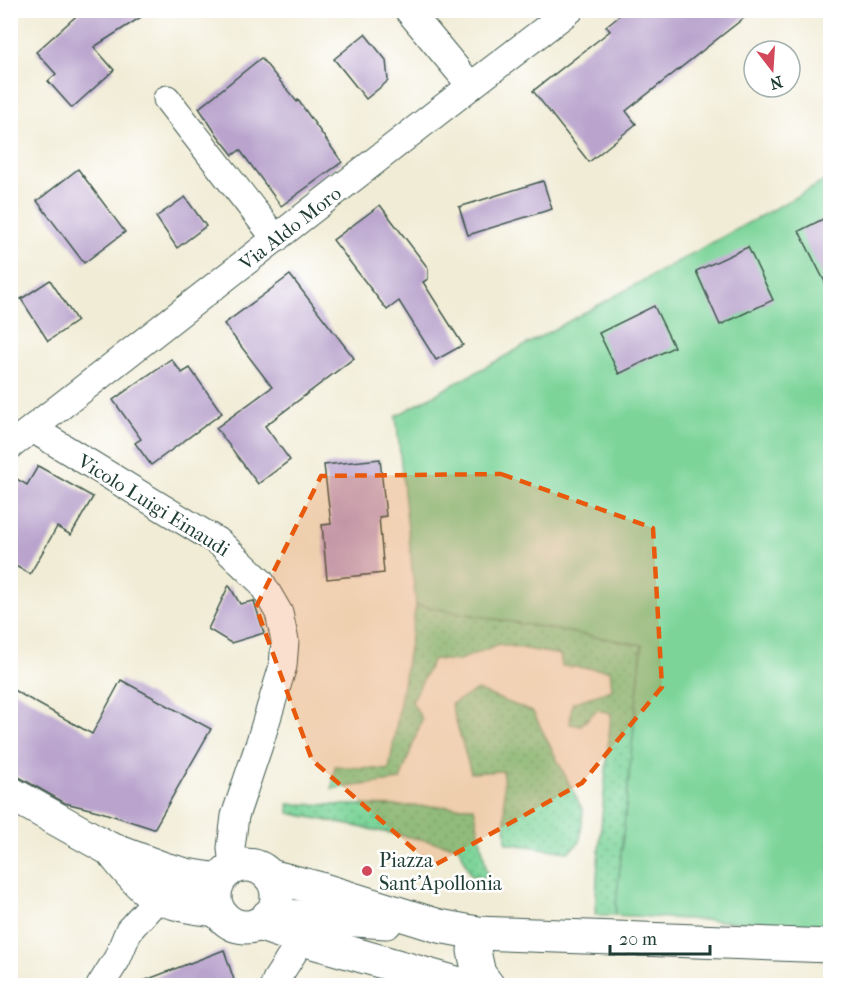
<svg xmlns="http://www.w3.org/2000/svg" width="841" height="996" font-family="'IM FELL French Canon',serif">
	<defs>
		<pattern id="park-dots" width="8" height="8" patternUnits="userSpaceOnUse" patternTransform="scale(1.5)"><rect width="8" height="8" fill="#7cd499"/><path d="M2 2h.1M6 6h.1" fill="none" stroke="#65ad7e" stroke-width="1.8" stroke-linecap="round"/></pattern>
	</defs>
	<rect width="100%" height="100%" fill="#fff"/>
	<filter id="ink" filterUnits="userSpaceOnUse"><feTurbulence type="fractalNoise" baseFrequency=".0167" numOctaves="2"/><feDisplacementMap in="SourceGraphic" scale="12" xChannelSelector="R" yChannelSelector="G"/><feConvolveMatrix kernelMatrix="1 2 1 2 8 2 1 2 1" color-interpolation-filters="sRGB"/></filter>
	<filter id="wash" filterUnits="userSpaceOnUse"><feTurbulence type="fractalNoise" baseFrequency=".008" numOctaves="4" result="noise"/><feDisplacementMap in="SourceGraphic" scale="24" xChannelSelector="R" yChannelSelector="G"/><feGaussianBlur stdDeviation="1.35" result="paint"/><feColorMatrix in="noise" values="0 0 0 0 0 0 0 0 0 0 0 0 0 0 0 0 0 1.4 0 .05"/><feComposite in="paint" operator="in"/></filter>
	<g filter="url(#wash)">
		<rect width="100%" height="100%" fill="#f1ecd6"/>
		<polygon fill="#7cd499" stroke="#4e8866" stroke-width="1.5" points="830,178 830,927 615,915 642,645 416,605 396,416"/>
		<g fill="url(#park-dots)" stroke="#4e8866" stroke-width="1.5">
			<polygon points="416,605 642,645 615,915 595,915 598,862 611,713 597,710 580,726 570,724 572,703 612,690 610,670 562,666 560,655 499,644 457,661 433,659 412,702 422,719 400,780 332,789 335,766 389,770"/>
			<polygon points="477,690 533,712 583,811 580,842 568,852 506,843 503,771 471,773 451,704"/>
			<polygon points="288,804 474,807 488,877 471,876 459,847 289,813"/>
		</g>
		<g id="blocks">
			<g fill="#baa4cd">
				<polygon points="83,10 152,10 94,47 114,70 72,108 48,81 56,74 36,52"/>
				<polygon points="626,10 754,10 626,111 636,124 589,162 533,91 610,31 606,26"/>
				<polygon points="365,34 386,60 388,81 366,99 334,59"/>
				<polygon points="261,58 297,102 298,100 342,162 281,206 240,150 233,155 215,132 199,108"/>
				<polygon points="78,169 125,232 84,263 37,201"/>
				<polygon points="543,181 552,209 468,235 459,207"/>
				<polygon points="185,197 206,226 177,248 156,217"/>
				<polygon points="380,205 428,268 428,279 423,282 463,345 436,360 399,301 387,310 333,240"/>
				<polygon points="831,215 831,294 799,231"/>
				<polygon points="748,247 773,300 720,325 696,271"/>
				<polygon points="290,275 354,358 265,426 290,460 258,484 216,428 272,387 224,324"/>
				<polygon points="50,280 77,321 48,341 21,299"/>
				<polygon points="654,306 674,347 619,374 599,333"/>
				<polygon points="171,359 182,373 190,368 222,413 151,465 135,443 141,439 113,400"/>
				<polygon points="380,459 386,516 379,517 384,573 327,579 322,525 331,524 324,465"/>
				<polygon points="38,466 93,497 71,535 57,527 30,574 10,563 10,475 27,485"/>
				<polygon points="229,585 240,604 254,601 264,633 231,643 208,629"/>
				<polygon points="121,680 211,729 154,829 98,811 65,803 19,777 10,774 10,688 92,734"/>
				<polygon points="224,950 236,986 138,986 138,983"/>
			</g>
		</g>
	</g>
	<g filter="url(#ink)">
		<use href="#blocks" fill-opacity="0" stroke="#3e574c" stroke-width="1.5"/>
		<g fill="none" stroke-linecap="round" stroke-linejoin="round">
			<g stroke="#3e574c" stroke-width="29">
				<g id="minor">
					<polyline points="408,10 471,86"/>
					<polyline points="167,99 276,239"/>
					<polyline points="33,429 220,543 261,582 279,613 285,641 283,666 259,745 235,816 231,848 233,868"/>
					<polyline points="10,446 471,86 570,10"/>
					<polyline points="100,986 117,959 129,930 159,897 175,884"/>
					<polyline points="274,986 276,980 302,939"/>
				</g>
			</g>
			<g stroke="#3e574c" stroke-width="35">
				<g id="tertiary">
					<polyline points="10,793 108,848 164,869 186,875 219,880"/>
					<path d="M 114,854 C 124,866 134,879 146,889 C 164,904 196,908 218,910"/>
					<circle cx="246" cy="896" r="31"/>
					<polyline points="270,876 317,888 439,926 477,933 830,946"/>
					<polyline points="268,916 310,917 386,922"/>
					<polyline points="258,924 302,939 467,986"/>
					<polyline points="477,933 474,951 479,974 488,986"/>
				</g>
			</g>
			<use href="#minor" stroke="#fff" stroke-width="27"/>
			<use href="#tertiary" stroke="#fff" stroke-width="33"/>
		</g>
	</g>
	<path fill="#e8590c" fill-opacity="0.2" stroke="#e8590c" stroke-width="4.5" stroke-dasharray="12 8" stroke-linejoin="round" d="M 501,474 L 653,528 L 662,687 L 582,783 L 433,866 L 312,760 L 256,607 L 321,476 Z"/>
	<circle fill="#d1495b" stroke="#fff" stroke-width="2" cx="367" cy="871" r="6"/>
	<g text-anchor="middle" stroke-width="5" stroke-linejoin="round" paint-order="stroke">
		<g font-size="20" fill="#1f3d34" stroke="#fff">
			<text transform="translate(290 228) rotate(-38)" y="7">Via Aldo Moro</text>
			<text transform="translate(154 505) rotate(32)" y="7">Vicolo Luigi Einaudi</text>
		</g>
		<g font-size="20" fill="#1f3d34" stroke="#fff" text-anchor="start">
			<text x="379" y="867">Piazza<tspan x="379" dy="23">Sant'Apollonia</tspan></text>
		</g>
	</g>
	<rect width="841" height="996" fill="none" stroke="#fff" stroke-width="36"/>
	<g transform="translate(772 69) rotate(163)"><circle r="28" fill="#ffffff" stroke="#a5b1ae" stroke-width="1.5"/>
	<path d="M0-4.5L10 22L0 15L-10 22Z" fill="#d1495b"/>
	<text y="-9" font-size="16" font-weight="bold" text-anchor="middle" fill="#1f3d34">N</text>
	</g>
	<path d="M610 945v9h100v-9" fill="none" stroke="#1f3d34" stroke-width="3"/>
	<text x="619" y="945" font-size="18" fill="#1f3d34" stroke="#ffffff" stroke-width="4.5" paint-order="stroke">20 m</text>
</svg>
